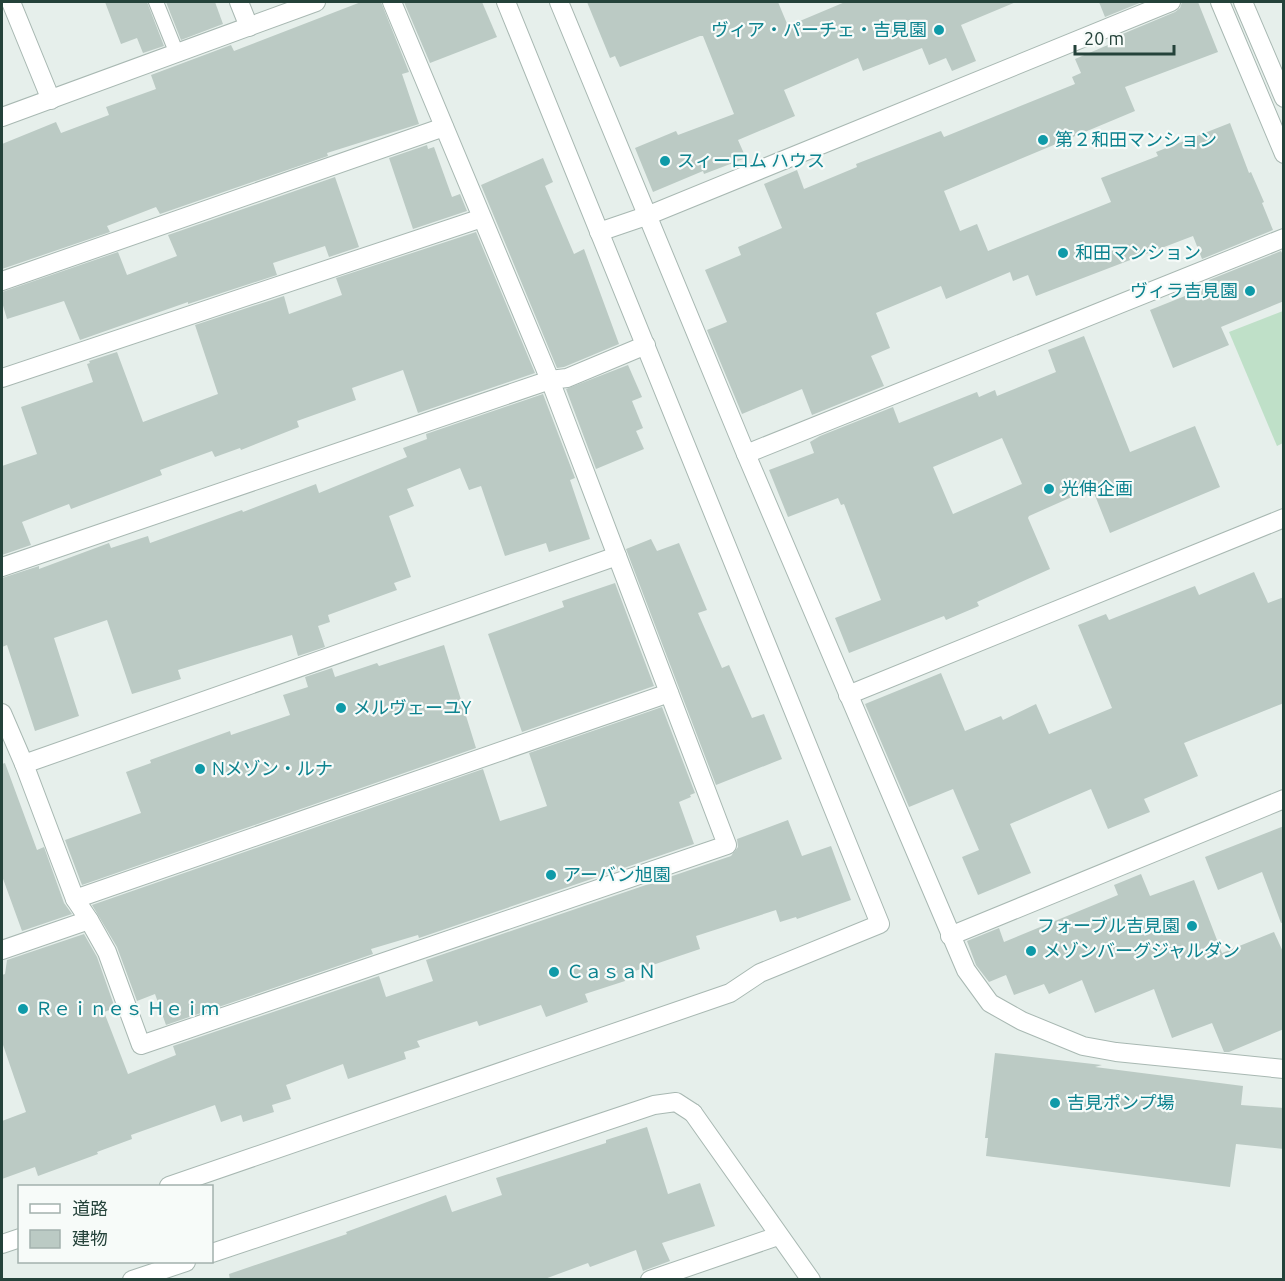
<svg xmlns="http://www.w3.org/2000/svg" width="1285" height="1281" font-family="Ubuntu,'Noto Sans JP',sans-serif">
	<rect width="100%" height="100%" fill="#e6efeb"/>
	<polygon fill="#bfe0c8" points="1283,311 1283,443 1277,446 1229,332"/>
	<g fill="#bbcac4" fill-rule="evenodd">
		<polygon points="105,2 147,2 164,46 143,53 137,38 121,44"/>
		<polygon points="166,2 215,2 223,24 181,40"/>
		<polygon points="361,2 381,2 409,72 402,74 419,124 327,153 328,156 160,214 156,207 107,226 110,232 2,269 2,144 56,122 61,133 109,115 106,107 156,89 151,75 231,45 234,51"/>
		<polygon points="404,2 482,2 497,37 430,63"/>
		<polygon points="587,2 778,2 788,26 845,2 1016,2 961,25 976,61 952,71 946,58 929,65 922,48 863,71 858,58 784,90 795,116 738,140 746,158 704,174 703,171 653,192 635,148 676,131 678,135 734,114 703,36 700,36 620,67 615,56 610,58"/>
		<polygon points="1099,2 1142,2 1105,17"/>
		<polygon points="1182,2 1198,2 1218,52 1125,87 1135,111 944,191 960,231 977,224 988,251 1111,202 1101,178 1158,156 1156,152 1230,123 1249,173 1251,172 1264,202 1262,203 1273,230 1202,259 1193,236 1036,296 1028,275 1013,281 1010,272 946,299 941,286 876,313 890,348 871,356 884,386 812,415 802,389 742,414 707,330 727,322 705,270 741,255 738,247 782,228 764,184 797,170 804,189 857,167 856,164 941,131 944,137 1075,84 1072,77 1081,73 1075,59 1115,42 1113,38 1175,12 1180,8"/>
		<polygon points="427,145 428,149 434,147 452,197 460,194 467,211 413,229 389,158"/>
		<polygon points="543,158 553,182 545,186 574,254 584,249 619,344 564,367 557,368 481,185"/>
		<polygon points="335,177 359,247 329,257 325,246 273,263 277,275 188,304 188,302 80,340 64,301 7,319 2,302 2,292 118,252 127,275 177,256 168,235"/>
		<polygon points="476,232 535,373 418,413 403,370 352,388 356,400 297,421 299,427 241,450 240,448 215,457 212,451 160,470 162,475 71,509 69,504 22,522 31,545 2,555 2,466 37,454 21,407 93,382 87,364 90,363 89,361 117,352 143,422 218,394 195,325 284,296 289,314 342,295 336,278"/>
		<polygon points="1281,251 1284,257 1284,301 1221,327 1229,345 1173,368 1150,310 1210,286 1209,280"/>
		<path d="M 1084,336 L 1130,452 L 1195,426 L 1220,487 L 1110,533 L 1092,488 L 1029,516 L 1028,518 L 1050,569 L 977,602 L 979,606 L 946,620 L 944,616 L 849,653 L 835,618 L 881,600 L 844,504 L 841,505 L 838,498 L 788,517 L 769,470 L 814,453 L 810,442 L 820,436 L 893,407 L 899,423 L 977,392 L 979,397 L 995,390 L 997,396 L 1056,372 L 1048,350 ZM 1002,438 L 1022,484 L 953,514 L 933,467 Z"/>
		<polygon points="628,365 642,397 632,401 643,428 636,431 644,449 596,469 566,389"/>
		<polygon points="543,394 575,478 570,480 590,539 549,552 546,543 505,556 481,486 469,490 460,468 407,489 414,506 389,516 411,577 394,583 397,590 328,615 330,622 318,626 325,647 298,656 292,635 178,670 181,679 132,694 107,620 54,638 79,716 35,731 7,645 2,647 2,578 39,566 39,569 109,543 111,548 148,536 150,543 242,510 243,512 316,484 319,493 407,457 403,448 427,439 426,434"/>
		<polygon points="651,539 657,551 679,543 707,610 698,613 722,668 729,665 752,718 764,714 782,759 716,785 626,549"/>
		<polygon points="1254,572 1268,603 1284,597 1284,703 1184,743 1198,776 1144,799 1150,812 1108,829 1091,789 1010,824 1031,873 978,895 962,857 979,850 953,789 909,807 865,704 941,673 965,731 1001,716 1003,720 1036,704 1049,734 1112,708 1078,625 1106,614 1109,620 1195,586 1199,595"/>
		<polygon points="615,583 654,686 522,732 488,634 564,607 562,601"/>
		<polygon points="444,645 476,748 82,885 65,840 141,813 126,772 151,763 150,760 230,731 231,735 290,715 283,695 308,687 305,677 332,668 335,677 377,663 379,666"/>
		<polygon points="662,707 695,793 690,795 691,797 679,802 694,844 419,938 418,935 371,949 373,954 166,1025 155,994 137,1001 117,947 92,905 483,769 500,821 547,806 529,753"/>
		<polygon points="5,763 37,850 44,847 64,903 72,914 22,931 2,876 2,764"/>
		<polygon points="788,820 802,856 831,846 851,900 797,919 796,917 780,922 776,910 696,936 700,949 623,975 625,981 585,994 588,1002 546,1017 541,1005 479,1026 477,1021 417,1041 420,1047 404,1052 406,1059 348,1079 343,1064 286,1085 291,1099 272,1105 274,1112 243,1122 241,1115 221,1122 215,1105 131,1135 132,1139 97,1152 98,1154 38,1176 35,1167 2,1179 2,1121 26,1112 2,1042 2,975 5,974 7,960 84,934 97,957 115,1008 104,1012 128,1074 176,1055 173,1046 379,976 386,997 433,981 426,960 731,856 738,847 737,839"/>
		<polygon points="1284,826 1284,922 1281,923 1262,872 1218,890 1205,857"/>
		<polygon points="1141,874 1150,896 1194,880 1222,953 1274,932 1284,954 1284,1029 1229,1052 1224,1052 1212,1023 1172,1038 1154,989 1095,1013 1082,980 1049,994 1044,984 1014,995 1006,975 989,982 976,965 967,941 999,928 1004,942 1118,895 1114,885"/>
		<polygon points="995,1053 1102,1065 1095,1067 1243,1086 1241,1105 1284,1108 1284,1149 1236,1144 1230,1187 986,1156 988,1138 985,1138"/>
		<polygon points="647,1127 668,1194 700,1183 715,1226 662,1243 670,1261 643,1271 636,1250 590,1267 588,1263 542,1280 230,1280 229,1274 347,1234 346,1232 446,1195 452,1212 502,1195 496,1178 606,1143 606,1140"/>
	</g>
	<g fill="none" stroke-linecap="round" stroke-linejoin="round">
		<g stroke="#a8b8b2" stroke-width="16">
			<polyline id="service" points="156,2 177,54"/>
		</g>
		<g stroke="#a8b8b2" stroke-width="20">
			<g id="minor">
				<polyline points="11,2 51,100"/>
				<polyline points="239,2 249,27"/>
				<polyline points="559,2 746,454 966,970 990,1003 1022,1021 1083,1046 1116,1052 1284,1069"/>
				<polyline points="1220,2 1284,154"/>
				<polyline points="1243,2 1284,98"/>
				<polyline points="2,117 316,2"/>
				<polyline points="599,232 649,215 1171,2"/>
				<polyline points="2,281 444,127"/>
				<polyline points="2,378 482,218"/>
				<polyline points="746,454 1284,238"/>
				<polyline points="2,567 550,380 567,378 646,345"/>
				<polyline points="848,695 1284,518"/>
				<polyline points="2,713 24,764 75,899 89,920 2,950"/>
				<polyline points="24,764 617,556"/>
				<polyline points="75,899 669,693"/>
				<polyline points="89,920 107,952 141,1045 727,845 550,380 392,2"/>
				<polyline points="950,936 1284,799"/>
				<polyline points="169,1186 730,993 760,973 880,924 506,2"/>
				<polyline points="2,1244 20,1238"/>
				<polyline points="212,1253 654,1105 676,1102 693,1113"/>
				<polyline points="132,1280 186,1262"/>
				<polyline points="650,1280 778,1236"/>
			</g>
		</g>
		<g stroke="#a8b8b2" stroke-width="20">
			<polyline id="tertiary" points="693,1113 811,1280"/>
		</g>
		<use href="#service" stroke="#fff" stroke-width="14"/>
		<use href="#minor" stroke="#fff" stroke-width="18"/>
		<use href="#tertiary" stroke="#fff" stroke-width="18"/>
	</g>
	<g fill="#0f9aa8" stroke="#f7fbf9" stroke-width="2">
		<circle cx="939" cy="30" r="6"/>
		<circle cx="1043" cy="140" r="6"/>
		<circle cx="665" cy="161" r="6"/>
		<circle cx="1063" cy="253" r="6"/>
		<circle cx="1250" cy="291" r="6"/>
		<circle cx="1049" cy="489" r="6"/>
		<circle cx="341" cy="708" r="6"/>
		<circle cx="200" cy="769" r="6"/>
		<circle cx="551" cy="875" r="6"/>
		<circle cx="1192" cy="926" r="6"/>
		<circle cx="1031" cy="951" r="6"/>
		<circle cx="554" cy="972" r="6"/>
		<circle cx="23" cy="1009" r="6"/>
		<circle cx="1055" cy="1103" r="6"/>
	</g>
	<g text-anchor="middle" stroke-width="4.5" stroke-linejoin="round" paint-order="stroke">
		<g font-size="18" fill="#0d838f" stroke="#f7fbf9" text-anchor="start">
			<text x="927" y="36" text-anchor="end">ヴィア・パーチェ・吉見園</text>
			<text x="1055" y="146">第２和田マンション</text>
			<text x="677" y="167">スィーロム ハウス</text>
			<text x="1075" y="259">和田マンション</text>
			<text x="1238" y="297" text-anchor="end">ヴィラ吉見園</text>
			<text x="1061" y="495">光伸企画</text>
			<text x="353" y="714">メルヴェーユY</text>
			<text x="212" y="775">Nメゾン・ルナ</text>
			<text x="563" y="881">アーバン旭園</text>
			<text x="1180" y="932" text-anchor="end">フォーブル吉見園</text>
			<text x="1043" y="957">メゾンバーグジャルダン</text>
			<text x="566" y="978">ＣａｓａＮ</text>
			<text x="35" y="1015">Ｒｅｉｎｅｓ Ｈｅｉｍ</text>
			<text x="1067" y="1109">吉見ポンプ場</text>
		</g>
	</g>
	<rect width="1285" height="1281" fill="none" stroke="#24423a" stroke-width="6"/>
	<rect x="18" y="1185" width="195" height="78" fill="#f7fbf9" stroke="#a3b1ad" stroke-width="1.5"/>
	<rect x="30" y="1204" width="30" height="9" fill="#ffffff" stroke="#a3b1ad" stroke-width="1.5"/>
	<text x="72" y="1215" font-size="18" fill="#24423a">道路</text>
	<rect x="30" y="1230" width="30" height="18" fill="#bbcac4" stroke="#a3b1ad" stroke-width="1.5"/>
	<text x="72" y="1245" font-size="18" fill="#24423a">建物</text>
	<path d="M1075 45v9h99v-9" fill="none" stroke="#24423a" stroke-width="3"/>
	<text x="1084" y="45" font-size="18" fill="#24423a" stroke="#f7fbf9" stroke-width="4.5" paint-order="stroke">20 m</text>
</svg>
